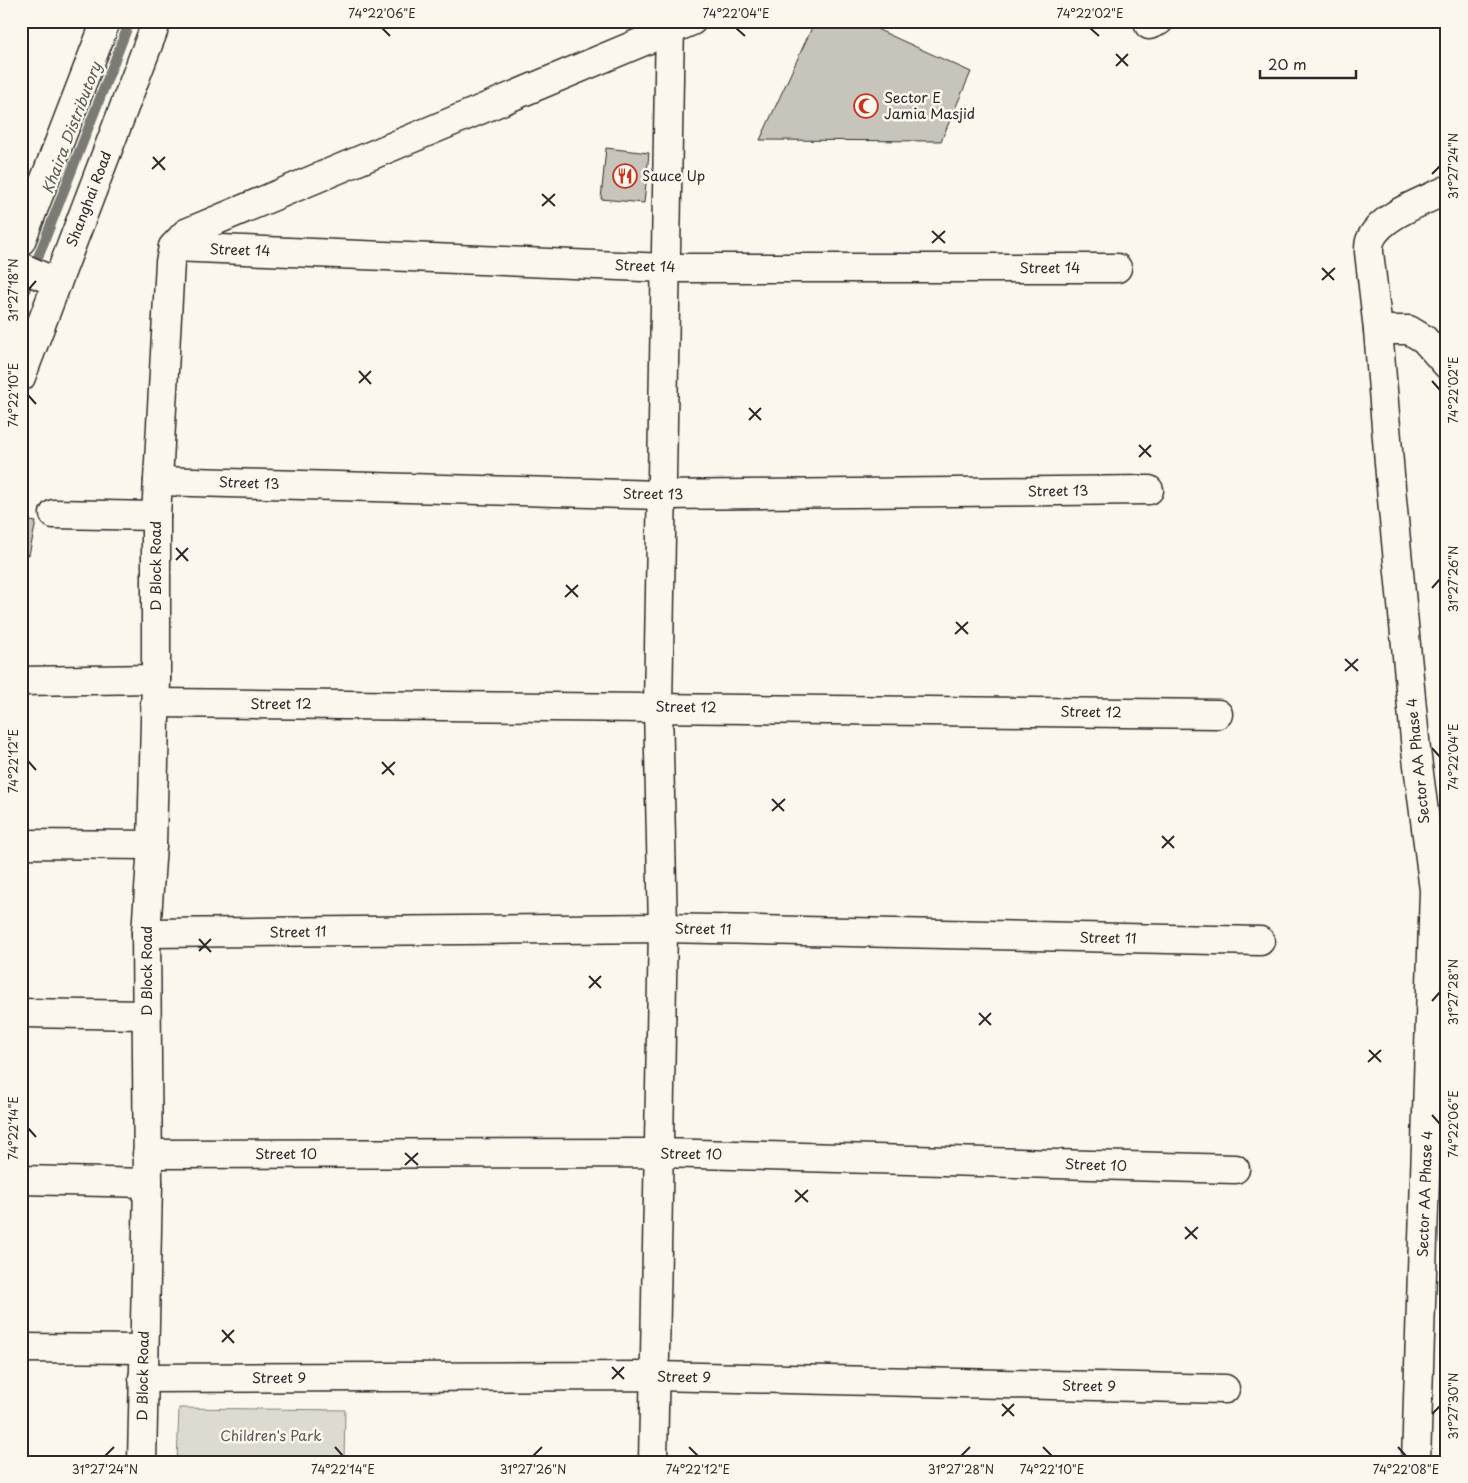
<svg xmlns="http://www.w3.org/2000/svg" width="1468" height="1483" font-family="'Playpen Sans',sans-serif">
	<rect width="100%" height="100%" fill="#fbf7ec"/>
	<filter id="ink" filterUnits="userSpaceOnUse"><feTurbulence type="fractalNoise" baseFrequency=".02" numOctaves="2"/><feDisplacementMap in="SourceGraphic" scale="10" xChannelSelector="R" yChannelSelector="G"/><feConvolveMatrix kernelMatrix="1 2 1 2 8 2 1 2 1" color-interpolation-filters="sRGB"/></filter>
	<g filter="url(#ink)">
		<polygon fill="#dddad0" stroke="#84827e" points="179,1408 345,1410 344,1462 177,1462"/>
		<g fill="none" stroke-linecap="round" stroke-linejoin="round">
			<polyline stroke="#7b7a75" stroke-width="10" points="21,301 130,21"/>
		</g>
		<g fill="#c7c4bc" stroke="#2b2b2b">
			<polygon points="815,21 859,21 971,72 941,141 760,140"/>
			<polygon points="606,148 649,153 644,203 601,199"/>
			<polygon points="21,519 36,522 29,555 21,553"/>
		</g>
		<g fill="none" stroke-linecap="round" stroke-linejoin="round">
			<g stroke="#2b2b2b" stroke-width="31">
				<g id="minor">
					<polyline points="1149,25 1159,21"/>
					<polyline points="173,247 666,268 1117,268"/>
					<polyline points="1378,330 1409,330 1424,339 1447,365"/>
					<polyline points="158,481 660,495 1149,490"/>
					<polyline points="54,514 156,516"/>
					<polyline points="21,681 156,679"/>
					<polyline points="155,703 1218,714"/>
					<polyline points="21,844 152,845"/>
					<polyline points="146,933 663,928 1260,941"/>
					<polyline points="21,1013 146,1015"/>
					<polyline points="147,1154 660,1153 1235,1169"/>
					<polyline points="21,1180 148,1183"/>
					<polyline points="21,1348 143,1349"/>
					<polyline points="143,1378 655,1376 1225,1389"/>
					<polyline points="142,1462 148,1183 146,933 152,845 156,679 156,516 170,262 173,247 186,233 692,21"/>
					<polyline points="653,1462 663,928 658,707 670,21"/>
					<path d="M 1416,1462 L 1434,890 L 1416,750 L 1392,499 L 1378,330 L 1369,252 C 1369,249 1369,244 1370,241 C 1379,216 1424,201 1447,190"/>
				</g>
			</g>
			<g stroke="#2b2b2b" stroke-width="31">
				<g id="major">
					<polyline points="21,241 106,21"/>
					<polyline points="21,267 57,283"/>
					<polyline points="21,377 157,21"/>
				</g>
			</g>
			<use href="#minor" stroke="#fbf7ec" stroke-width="28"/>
			<use href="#major" stroke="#fbf7ec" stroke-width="28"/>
		</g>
	</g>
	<path fill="none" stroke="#2b2b2b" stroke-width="2" d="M 382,28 L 390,36M 736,28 L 745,36M 1090,28 L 1099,36M 1116,54 L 1128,66M 1116,66 L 1128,54M 153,157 L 165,170M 152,169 L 165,157M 1432,174 L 1440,166M 542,194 L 555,206M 542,206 L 555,194M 932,231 L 945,243M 932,243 L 945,231M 1322,268 L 1334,280M 1322,280 L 1335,268M 28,290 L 36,281M 359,371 L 371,384M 1432,381 L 1440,390M 359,383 L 371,371M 28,395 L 36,404M 749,408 L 761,420M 749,420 L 761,408M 1139,445 L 1151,457M 1139,457 L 1151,445M 176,548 L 188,561M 176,560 L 188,548M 566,585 L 578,597M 1432,588 L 1440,579M 565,597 L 578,585M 956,622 L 968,634M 955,634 L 968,622M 1345,659 L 1358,671M 1345,671 L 1358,659M 1432,748 L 1440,757M 28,761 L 36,770M 382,762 L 394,775M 382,774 L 395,762M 772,799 L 784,811M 772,811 L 785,799M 1162,836 L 1174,848M 1162,848 L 1174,836M 199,939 L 211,952M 199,951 L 211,939M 589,976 L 601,988M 589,988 L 601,976M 1432,1001 L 1440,992M 979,1013 L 991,1025M 979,1025 L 991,1013M 1369,1050 L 1381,1062M 1368,1062 L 1381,1050M 1432,1115 L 1440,1124M 28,1128 L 36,1137M 405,1153 L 418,1165M 405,1165 L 418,1153M 795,1190 L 808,1202M 795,1202 L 808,1190M 1185,1227 L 1197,1239M 1185,1239 L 1198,1227M 222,1330 L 234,1343M 222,1342 L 234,1330M 612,1367 L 624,1379M 612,1379 L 624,1367M 1002,1404 L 1014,1416M 1432,1414 L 1440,1406M 1002,1416 L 1014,1404M 335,1447 L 343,1456M 689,1447 L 698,1456M 1043,1447 L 1052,1456M 1398,1447 L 1406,1456M 105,1456 L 114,1447M 533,1456 L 542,1447M 961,1456 L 970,1447"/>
	<defs>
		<g id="mosque-ring" transform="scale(1.25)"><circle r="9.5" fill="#fbf7ec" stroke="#c8321e" stroke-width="1.5"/><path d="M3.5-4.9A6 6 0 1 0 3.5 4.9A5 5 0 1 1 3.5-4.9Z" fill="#c8321e"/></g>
		<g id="restaurant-ring" transform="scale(1.25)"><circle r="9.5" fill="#fbf7ec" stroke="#c8321e" stroke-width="1.5"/><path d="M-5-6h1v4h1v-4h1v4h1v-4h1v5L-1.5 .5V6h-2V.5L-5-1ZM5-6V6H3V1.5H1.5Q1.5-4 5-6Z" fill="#c8321e"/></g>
	</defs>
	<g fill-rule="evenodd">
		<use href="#mosque-ring" x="866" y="106"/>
		<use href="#restaurant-ring" x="625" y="176"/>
	</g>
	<g text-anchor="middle" stroke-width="5" stroke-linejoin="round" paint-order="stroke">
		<g font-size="14" fill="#2b2b2b" stroke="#fbf7ec" text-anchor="start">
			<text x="884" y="103">Sector E<tspan x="884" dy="16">Jamia Masjid</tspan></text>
			<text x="642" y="181">Sauce Up</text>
		</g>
		<g font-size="14" fill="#2b2b2b" stroke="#fbf7ec">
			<text transform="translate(89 199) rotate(-69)" y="5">Shanghai Road</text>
			<text transform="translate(240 250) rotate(2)" y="5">Street 14</text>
			<text transform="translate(645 266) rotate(2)" y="5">Street 14</text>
			<text x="1050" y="273">Street 14</text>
			<text transform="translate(249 483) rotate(2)" y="5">Street 13</text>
			<text transform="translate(1058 491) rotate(-1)" y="5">Street 13</text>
			<text transform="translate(653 494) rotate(1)" y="5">Street 13</text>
			<text transform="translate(156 566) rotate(-90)" y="5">D Block Road</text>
			<text x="281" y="709">Street 12</text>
			<text transform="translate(686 707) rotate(1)" y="5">Street 12</text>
			<text transform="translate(1091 712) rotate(1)" y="5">Street 12</text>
			<text transform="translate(1418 761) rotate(-96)" y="5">Sector AA Phase 4</text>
			<text transform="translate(703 929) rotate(1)" y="5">Street 11</text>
			<text transform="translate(298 932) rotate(-1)" y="5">Street 11</text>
			<text transform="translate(1108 938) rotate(1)" y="5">Street 11</text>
			<text transform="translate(147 971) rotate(-90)" y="5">D Block Road</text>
			<text x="286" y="1159">Street 10</text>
			<text transform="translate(691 1154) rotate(1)" y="5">Street 10</text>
			<text transform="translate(1096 1165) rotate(2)" y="5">Street 10</text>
			<text transform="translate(1425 1194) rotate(-88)" y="5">Sector AA Phase 4</text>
			<text transform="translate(143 1376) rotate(-89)" y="5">D Block Road</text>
			<text transform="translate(684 1377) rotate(1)" y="5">Street 9</text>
			<text x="279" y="1383">Street 9</text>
			<text transform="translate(1089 1386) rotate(1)" y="5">Street 9</text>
		</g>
		<g font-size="14" fill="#585754" stroke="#fbf7ec">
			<text x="271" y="1441">Children's Park</text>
		</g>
		<g font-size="15" font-style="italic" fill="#5a5956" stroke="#fbf7ec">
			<text transform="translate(72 128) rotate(-69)" y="5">Khaira Distributory</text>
		</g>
	</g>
	<rect width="1468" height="1483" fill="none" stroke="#fbf7ec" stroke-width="55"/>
	<path d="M1260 70v8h96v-8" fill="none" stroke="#2b2b2b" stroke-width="2.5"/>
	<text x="1268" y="70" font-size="15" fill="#2b2b2b" stroke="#fbf7ec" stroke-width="4" paint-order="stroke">20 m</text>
	<rect x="28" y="28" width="1412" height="1428" fill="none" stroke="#2b2b2b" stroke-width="2"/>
	<g font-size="12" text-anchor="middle" fill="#2b2b2b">
		<text x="382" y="18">74°22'06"E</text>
		<text x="736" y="18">74°22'04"E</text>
		<text x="1090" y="18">74°22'02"E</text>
		<text transform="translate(1454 166) rotate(-90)" y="4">31°27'24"N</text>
		<text transform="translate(14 290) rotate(-90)" y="4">31°27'18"N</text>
		<text transform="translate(1454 390) rotate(-90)" y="4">74°22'02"E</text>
		<text transform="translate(14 395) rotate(-90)" y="4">74°22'10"E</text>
		<text transform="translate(1454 579) rotate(-90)" y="4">31°27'26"N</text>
		<text transform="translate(1454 757) rotate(-90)" y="4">74°22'04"E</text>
		<text transform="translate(14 761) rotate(-90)" y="4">74°22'12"E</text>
		<text transform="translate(1454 992) rotate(-90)" y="4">31°27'28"N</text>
		<text transform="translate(1454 1124) rotate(-90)" y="4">74°22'06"E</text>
		<text transform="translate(14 1128) rotate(-90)" y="4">74°22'14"E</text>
		<text transform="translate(1454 1406) rotate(-90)" y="4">31°27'30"N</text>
		<text x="105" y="1474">31°27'24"N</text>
		<text x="343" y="1474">74°22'14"E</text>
		<text x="533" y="1474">31°27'26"N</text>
		<text x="698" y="1474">74°22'12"E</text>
		<text x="961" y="1474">31°27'28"N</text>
		<text x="1052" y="1474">74°22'10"E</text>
		<text x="1406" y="1474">74°22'08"E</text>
	</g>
</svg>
